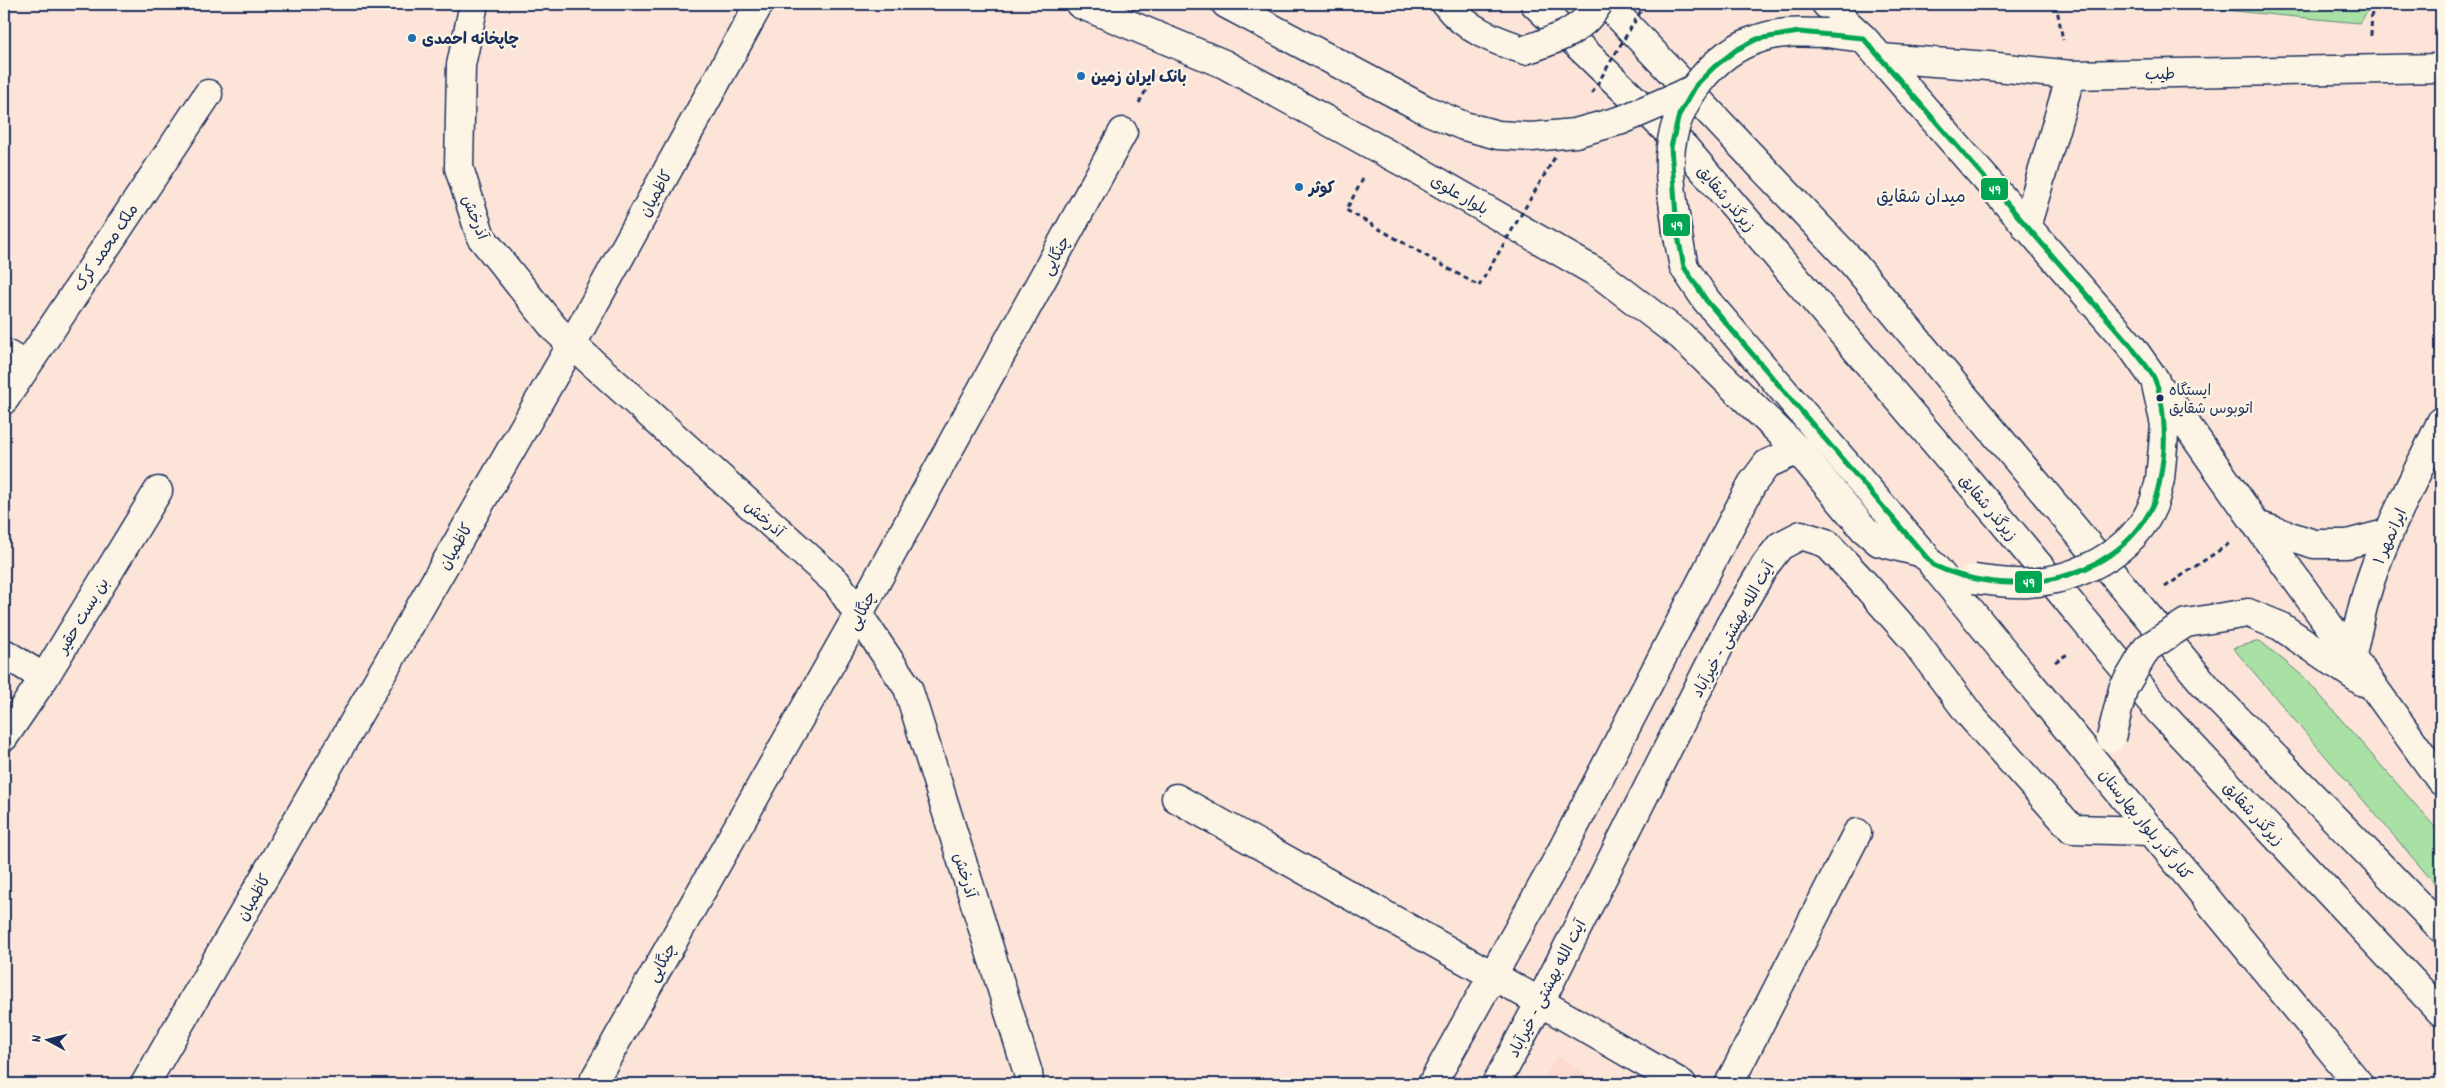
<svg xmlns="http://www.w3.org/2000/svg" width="2445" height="1088" font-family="Dekko,'Playpen Sans Arabic',sans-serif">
	<rect width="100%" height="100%" fill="#fce5d8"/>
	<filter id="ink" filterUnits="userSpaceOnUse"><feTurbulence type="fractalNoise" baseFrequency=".02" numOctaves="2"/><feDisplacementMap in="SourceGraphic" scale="10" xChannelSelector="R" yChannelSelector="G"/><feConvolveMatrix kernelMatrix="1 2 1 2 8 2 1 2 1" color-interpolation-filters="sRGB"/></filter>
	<g filter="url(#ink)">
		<polygon fill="#fcdacf" points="1557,1056 1600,1084 1541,1084"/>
		<g fill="#a9e0a3" stroke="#628880">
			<polygon points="2161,4 2373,4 2359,23"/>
			<polygon points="2260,641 2304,677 2441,834 2441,891 2233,648"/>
		</g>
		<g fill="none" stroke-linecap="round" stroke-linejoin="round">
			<g stroke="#1b2f5e" stroke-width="31">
				<g id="minor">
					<polyline points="474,4 461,65 459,168 481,237 555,329 837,583 908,688 1028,1073 1029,1084"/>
					<polyline points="4,353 25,365"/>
					<polyline points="4,400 208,94"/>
					<polyline points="2257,525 2314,544 2347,544 2389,533"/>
					<polyline points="4,653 44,678"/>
					<path d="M 2352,655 C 2358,628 2363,600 2373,573 C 2391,521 2418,472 2441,422"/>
					<polyline points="4,737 44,678 158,491"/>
					<polyline points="1176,798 1540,1002 1682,1084"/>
					<polyline points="145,1084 572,344 759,4"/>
					<polyline points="592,1084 858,615 1123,132"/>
					<polyline points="1729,1084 1857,833"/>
				</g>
			</g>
			<g stroke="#1b2f5e" stroke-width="31">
				<g id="major">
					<polyline points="1080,4 1224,64 1421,172 1601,275 1681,336 1798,450 1864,529 1879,542 1923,553"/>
					<polyline points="1226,4 1426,110 1464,126 1498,135 1532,137 1575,133"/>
					<path d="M 1446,4 C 1465,29 1496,41 1525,50"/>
					<polyline points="1535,4 1685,148 1998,516 2160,712 2441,1012"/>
					<polyline points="1607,4 1852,262 2210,691 2441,928"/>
					<polyline points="1826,4 1863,38"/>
					<polyline points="1826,33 1863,38 2131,346 2155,380 2165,425 2160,479"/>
					<polyline points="1880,58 1988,66 2071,75 2441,68"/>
					<polyline points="2026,227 2071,75"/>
					<polyline points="1677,231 1684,267 1706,300 1925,556"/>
					<polyline points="2162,390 2257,525 2441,781"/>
					<polyline points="1933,565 2359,1084"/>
					<polyline points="2248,613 2280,626 2363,682"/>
					<polyline points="1432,1084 1556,862 1752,484 1767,464 1798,450"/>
					<polyline points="1496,1084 1540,1002 1730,625 1766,564 1780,546 1801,535 1826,543 1861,580 1913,639 1970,715 2072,829 2152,831"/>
				</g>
			</g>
			<g stroke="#1b2f5e" stroke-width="3" stroke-dasharray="5 4" stroke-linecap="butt">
				<polyline points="2056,4 2063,40"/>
				<polyline points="2390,4 2441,6"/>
				<polyline points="2371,36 2372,4"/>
				<polyline points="1139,103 1156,72"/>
				<polyline points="1363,179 1346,210 1479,286"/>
				<polyline points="2165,587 2230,543"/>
				<polyline points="2055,662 2069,653"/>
			</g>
			<use href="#minor" stroke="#fcf5e5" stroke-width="28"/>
			<use href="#major" stroke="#fcf5e5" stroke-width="28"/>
			<g stroke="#1b2f5e" stroke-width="31" stroke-linecap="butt">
				<g id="major-bridge">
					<path d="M 1525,50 C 1554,40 1582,32 1598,4"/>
					<polyline points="1575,133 1622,120 1694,89"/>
					<path d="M 1677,231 C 1674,204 1667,173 1671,147 C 1677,101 1713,53 1758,39 C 1780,31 1803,32 1826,33"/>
					<path d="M 1974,579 C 1991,581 2010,584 2028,583 C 2076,580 2133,553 2153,505 C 2156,497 2158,488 2160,479"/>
					<polyline points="2111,738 2123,689 2147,648 2186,623 2248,613"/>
				</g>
			</g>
			<g stroke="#1b2f5e" stroke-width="3" stroke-dasharray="5 4" stroke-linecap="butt">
				<polyline points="1592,93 1645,4"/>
				<polyline points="1479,286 1555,157"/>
			</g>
			<use href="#major-bridge" stroke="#fcf5e5" stroke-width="28"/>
			<g stroke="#fcf5e5" stroke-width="9">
				<path id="bus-1" d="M 1799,32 L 1863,38 L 2131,346 C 2138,357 2150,368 2155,380 C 2164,400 2166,438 2163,459 C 2161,474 2159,492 2152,507 C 2113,585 2005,600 1933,565 L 1706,300 L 1684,267 L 1677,231 L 1671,147 L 1679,115 L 1697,84 L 1714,67 L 1736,50 L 1757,39 Z"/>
			</g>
			<use href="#bus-1" stroke="#00a651" stroke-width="5"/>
		</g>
	</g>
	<g fill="#1f6fb2" stroke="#fcf5e5" stroke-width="2">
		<circle cx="412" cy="38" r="5"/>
		<circle cx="1081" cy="76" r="5"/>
		<circle cx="1299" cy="187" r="5"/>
	</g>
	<circle fill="#1b2f5e" stroke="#fcf5e5" stroke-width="2" cx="2160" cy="398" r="4.5"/>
	<g text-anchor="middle" stroke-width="4.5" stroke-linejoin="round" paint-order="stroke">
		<g font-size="15" fill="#1b2f5e" stroke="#fcf5e5" text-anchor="start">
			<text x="2169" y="395">ایستگاه<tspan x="2169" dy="18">اتوبوس شقایق</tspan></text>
		</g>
		<g font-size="16" font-weight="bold" fill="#1b2f5e" stroke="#fcf5e5" text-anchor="start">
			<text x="422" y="44">چاپخانه احمدی</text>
			<text x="1091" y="82">بانک ایران زمین</text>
			<text x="1309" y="193">کوثر</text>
		</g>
		<g font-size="16" fill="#1b2f5e" stroke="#fcf5e5">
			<text transform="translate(2160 73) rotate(-1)" y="6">طیب</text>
			<text transform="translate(655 193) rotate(-61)" y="6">کاظمیان</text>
			<text transform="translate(1460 194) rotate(30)" y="6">بلوار علوی</text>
			<text transform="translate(1727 198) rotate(50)" y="6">زیرگذر شقایق</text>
			<text transform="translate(476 217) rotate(68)" y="6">آذرخش</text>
			<text transform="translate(105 247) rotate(-56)" y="6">ملک محمد کرک</text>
			<text transform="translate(1055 255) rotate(-61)" y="6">چنگایی</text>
			<text transform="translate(1989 507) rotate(50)" y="6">زیرگذر شقایق</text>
			<text transform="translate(765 518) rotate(42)" y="6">آذرخش</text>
			<text transform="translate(2389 536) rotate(-66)" y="6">ایرانمهر ۱</text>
			<text transform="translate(455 546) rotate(-60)" y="6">کاظمیان</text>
			<text transform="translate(861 610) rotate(-61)" y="6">چنگایی</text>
			<text transform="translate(82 615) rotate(-59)" y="6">بن بست حقیر</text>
			<text transform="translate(1732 629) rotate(-61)" y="6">آیت الله بهشتی - خیرآباد</text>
			<text transform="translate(2254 813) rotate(47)" y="6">زیرگذر شقایق</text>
			<text transform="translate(2146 824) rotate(51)" y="6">کنار گذر بلوار بهارستان</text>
			<text transform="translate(966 875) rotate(73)" y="6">آذرخش</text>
			<text transform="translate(253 897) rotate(-60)" y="6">کاظمیان</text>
			<text transform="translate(661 962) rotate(-60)" y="6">چنگایی</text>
			<text transform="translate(1546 988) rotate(-63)" y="6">آیت الله بهشتی - خیرآباد</text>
		</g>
		<g font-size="18" fill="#1b2f5e" stroke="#fcf5e5">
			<text x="1921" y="202">میدان شقایق</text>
		</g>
	</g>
	<g stroke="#fcf5e5" stroke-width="2">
		<rect x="1980" y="177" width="29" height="24" rx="5" fill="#00a651"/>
		<rect x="1662" y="213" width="29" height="24" rx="5" fill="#00a651"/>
		<rect x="2014" y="570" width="29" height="24" rx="5" fill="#00a651"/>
	</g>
	<g font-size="14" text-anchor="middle" font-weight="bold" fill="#fff">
		<text x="1995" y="194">49</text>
		<text x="1677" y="230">49</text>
		<text x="2029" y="587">49</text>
	</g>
	<rect width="2445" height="1088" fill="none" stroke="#fcf5e5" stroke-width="20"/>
	<rect x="10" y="10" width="2425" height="1068" fill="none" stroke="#1b2f5e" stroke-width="2" filter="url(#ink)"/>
	<g transform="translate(48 1040) rotate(277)" stroke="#fcf5e5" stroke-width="4" paint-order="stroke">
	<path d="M0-4L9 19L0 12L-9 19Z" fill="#1b2f5e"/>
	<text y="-8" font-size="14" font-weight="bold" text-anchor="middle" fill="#1b2f5e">N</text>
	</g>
</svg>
